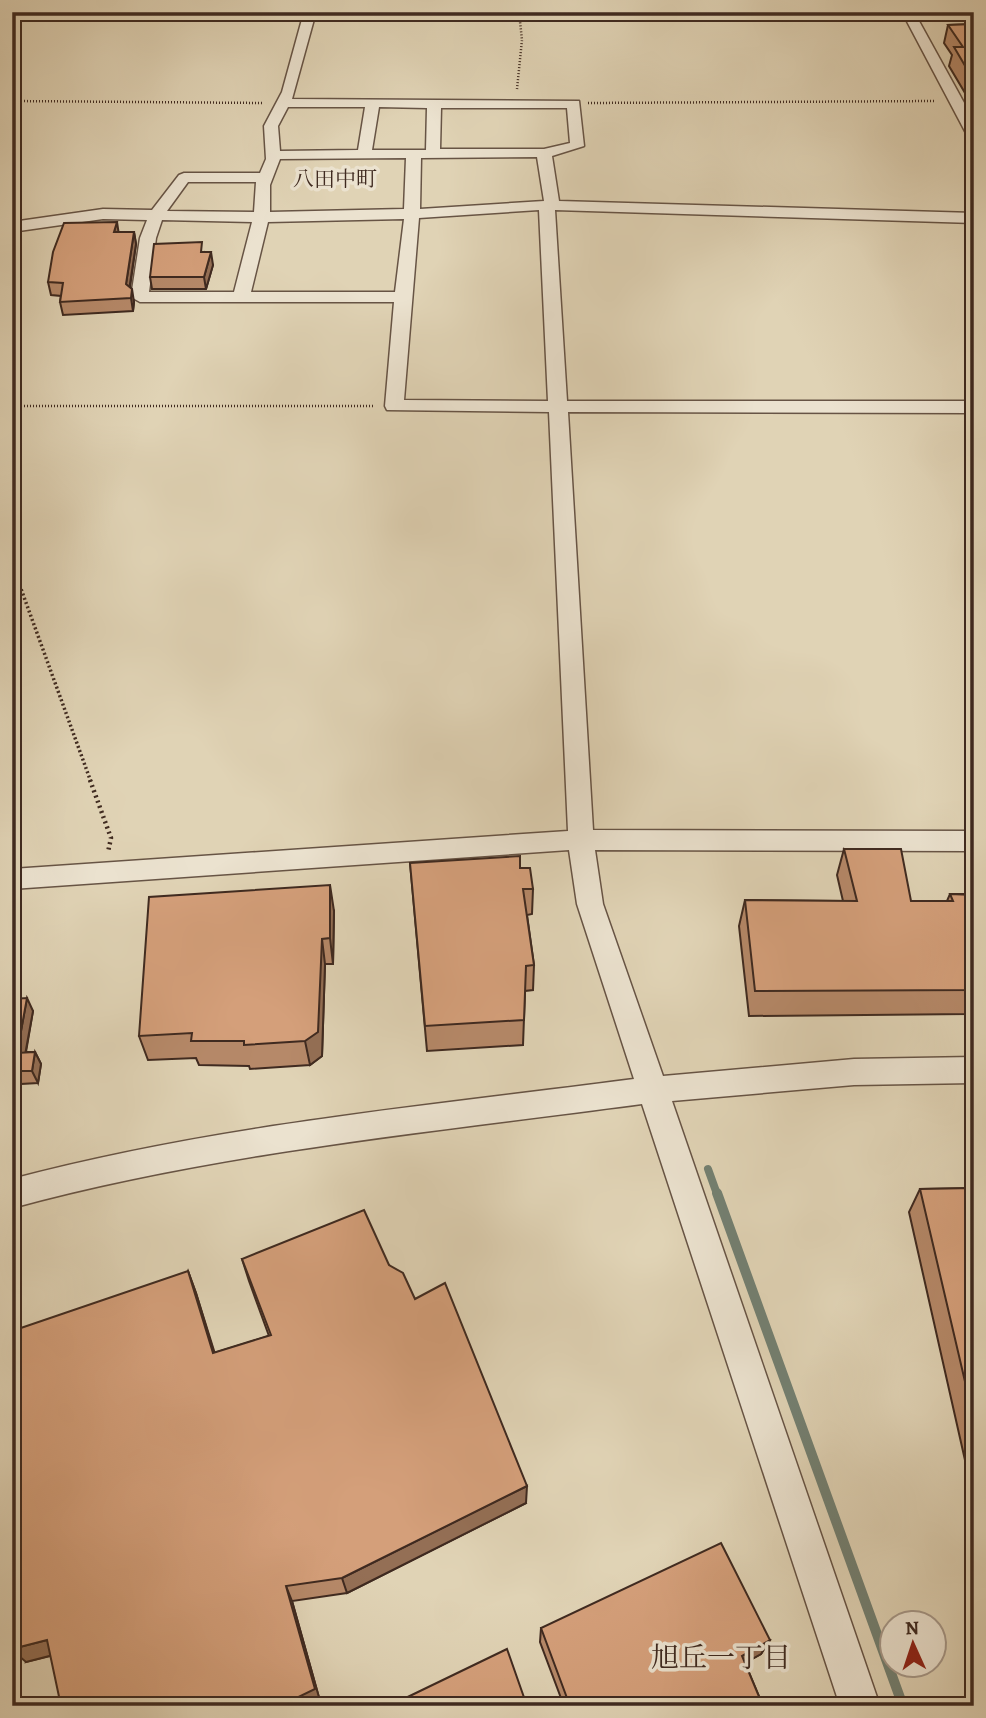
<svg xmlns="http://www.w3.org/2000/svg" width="986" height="1718" font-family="Alegreya,'Noto Serif JP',serif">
	<rect width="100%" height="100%" fill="#e0d3b5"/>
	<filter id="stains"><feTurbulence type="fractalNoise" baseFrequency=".00286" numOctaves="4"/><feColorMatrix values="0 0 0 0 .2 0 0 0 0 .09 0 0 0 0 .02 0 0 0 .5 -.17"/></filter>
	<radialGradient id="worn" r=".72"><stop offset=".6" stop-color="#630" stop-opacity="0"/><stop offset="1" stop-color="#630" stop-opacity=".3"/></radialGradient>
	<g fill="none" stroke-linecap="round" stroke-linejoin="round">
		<polyline stroke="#738072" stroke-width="8" points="708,1169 717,1194"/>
		<polyline stroke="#738072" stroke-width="10" points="717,1193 903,1706"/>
		<g stroke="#675445" stroke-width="3">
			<g id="minor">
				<path d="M 304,12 L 316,12 L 292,99 L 579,101 L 584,146 L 552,156 L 559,201 L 974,213 L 974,223 L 555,210 L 567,401 L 974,401 L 974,413 L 568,412 L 593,830 L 974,831 L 974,851 L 595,850 L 603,904 L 663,1076 L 854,1059 L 974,1057 L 974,1083 L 854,1085 L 672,1101 L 880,1706 L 840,1706 L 642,1104 C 432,1132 217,1152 12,1208 L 12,1179 C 215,1125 426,1106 634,1079 L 577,904 L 569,850 L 12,889 L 12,869 L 568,831 L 549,412 L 387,410 L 385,406 L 394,302 L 140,302 L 131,297 L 140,238 L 147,220 L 103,219 L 12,232 L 12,222 L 103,209 L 152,210 L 179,175 L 184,173 L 260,173 L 266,159 L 264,126 L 282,92 ZM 288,107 L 365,107 L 358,150 L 280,151 L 278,126 ZM 379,107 L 427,108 L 426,150 L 372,150 ZM 441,108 L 567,108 L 570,143 L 544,149 L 440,149 ZM 537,157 L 544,201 L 420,209 L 421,158 ZM 406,158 L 404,209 L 270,212 L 270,185 L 280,159 ZM 188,182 L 256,182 L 254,212 L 167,211 ZM 539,210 L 548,401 L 404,400 L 419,218 ZM 404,219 L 395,292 L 251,292 L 268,222 ZM 162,220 L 252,222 L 234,292 L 149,292 L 156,238 Z"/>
				<polygon points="902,12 914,12 974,121 974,139 967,135"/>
			</g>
		</g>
		<g stroke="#3f2a20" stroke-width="2.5" stroke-dasharray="1 2" stroke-linecap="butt">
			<polyline points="517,89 522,40 519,12"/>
			<polyline points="12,101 263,103"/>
			<polyline points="588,103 936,101"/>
			<polyline points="12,406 375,406"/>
		</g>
		<polyline stroke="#3f2a20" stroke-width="3.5" stroke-dasharray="2 2.5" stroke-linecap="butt" points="12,564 91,782"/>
		<polyline stroke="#3f2a20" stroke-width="4.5" stroke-dasharray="2 3.5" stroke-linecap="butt" points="90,780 111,838 108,852"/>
		<use href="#minor" fill="#ebe2cf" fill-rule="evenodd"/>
	</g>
	<g fill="#b68969" stroke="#3f2a20" stroke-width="2">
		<polygon points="974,24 974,108 949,66 952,55 944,43 948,25"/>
		<polygon points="118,232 134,232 136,244 130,287 134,302 133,311 63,315 60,302 61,296 51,295 48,282"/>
		<polygon points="204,252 213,265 206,289 152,289 150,277"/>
		<polygon points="844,849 911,901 947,901 950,894 969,894 972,887 968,877 974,863 974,1003 969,1014 749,1016 739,926 745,900 843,901 837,875"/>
		<polygon points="410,863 520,868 533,889 532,914 527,915 534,965 533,990 525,991 523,1045 427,1051"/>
		<polygon points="334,911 333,964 325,964 322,1056 310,1065 250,1069 249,1066 199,1065 196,1058 148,1060 139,1036"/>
		<polygon points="12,999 33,1011 26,1052 35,1052 41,1064 38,1083 21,1084 17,1105 12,1106"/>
		<polygon points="974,1188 974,1500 909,1212 920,1189"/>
		<polygon points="242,1259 389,1265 415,1299 526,1503 347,1593 292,1601 320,1701 50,1656 26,1662 188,1271 196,1293 214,1353 269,1336 249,1281"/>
		<polygon points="541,1628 770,1640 761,1654 745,1663 763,1706 564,1706 540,1642"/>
	</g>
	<g fill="#946f55" stroke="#3f2a20" stroke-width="2">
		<polygon points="117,222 119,235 114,232"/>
		<polygon points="134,232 136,244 128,297 126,284"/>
		<polygon points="211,252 213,265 206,289 204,277"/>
		<polygon points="132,289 134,302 133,311 131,298"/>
		<polygon points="330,885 334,911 333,964 330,938"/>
		<polygon points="322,939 325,964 322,1056 310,1065 305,1041"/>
		<polygon points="27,998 33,1011 23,1066 17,1053"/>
		<polygon points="35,1052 41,1064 38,1083 32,1071"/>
		<polygon points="15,1071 21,1084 17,1105 12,1096 12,1085"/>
		<polygon points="188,1271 196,1293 221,1373 213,1353"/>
		<polygon points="527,1486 526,1503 347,1593 342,1578"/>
		<polygon points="286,1586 292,1601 320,1701 311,1706 280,1706"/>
		<polygon points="47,1640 61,1653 26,1662 12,1650 12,1649"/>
		<polygon points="770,1640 761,1654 734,1669 742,1656"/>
	</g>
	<g fill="#d49f7a" stroke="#3f2a20" stroke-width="2">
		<polygon points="974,24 974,81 954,47 963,47 948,25"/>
		<polygon points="117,222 114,232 134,232 126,284 132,289 131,298 60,302 63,283 48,282 53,252 64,223"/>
		<polygon points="202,242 201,252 211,252 204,277 150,277 154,244"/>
		<polygon points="844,849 901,849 911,901 953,901 950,894 974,895 974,942 968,942 974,966 974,990 755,991 745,900 857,901"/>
		<polygon points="520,856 520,868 530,868 533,889 523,889 534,965 526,966 524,1020 425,1026 410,863"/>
		<polygon points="330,885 330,938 322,939 318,1032 305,1041 244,1045 244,1041 191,1041 192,1033 139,1036 149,897"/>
		<polygon points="27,998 17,1053 35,1052 32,1071 15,1071 12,1085 12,999"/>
		<polygon points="974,1188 974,1420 920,1189"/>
		<polygon points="364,1210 389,1265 403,1273 415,1299 445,1283 527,1486 342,1578 286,1586 315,1689 280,1706 61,1706 47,1640 12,1649 12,1331 188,1271 213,1353 271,1335 242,1259"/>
		<polygon points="721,1543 770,1640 742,1656 763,1706 570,1706 541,1628"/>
		<polygon points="507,1649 527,1706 389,1706"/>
	</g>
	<g text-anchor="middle" stroke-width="7" stroke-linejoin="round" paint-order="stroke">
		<g font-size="21" fill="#3f2a20" stroke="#ebe2cf">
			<text x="335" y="186">八田中町</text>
		</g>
		<g font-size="28" fill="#3f2a20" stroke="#ebe2cf">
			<text x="721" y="1667">旭丘一丁目</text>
		</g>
	</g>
	<rect width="986" height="1718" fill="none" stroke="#e0d3b5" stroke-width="42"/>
	<rect x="14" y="14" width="958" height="1690" fill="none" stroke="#3f2a20" stroke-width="3.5"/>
	<rect x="21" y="21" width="944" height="1676" fill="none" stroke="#3f2a20" stroke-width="2"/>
	<g transform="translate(913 1644) rotate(357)"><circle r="33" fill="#ebe2cf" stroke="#a69889" stroke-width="2"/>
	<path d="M0-5L12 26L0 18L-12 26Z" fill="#8f2418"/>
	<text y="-10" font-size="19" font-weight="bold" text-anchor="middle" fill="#3f2a20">N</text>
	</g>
	<rect width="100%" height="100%" filter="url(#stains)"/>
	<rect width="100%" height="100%" fill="url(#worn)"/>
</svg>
